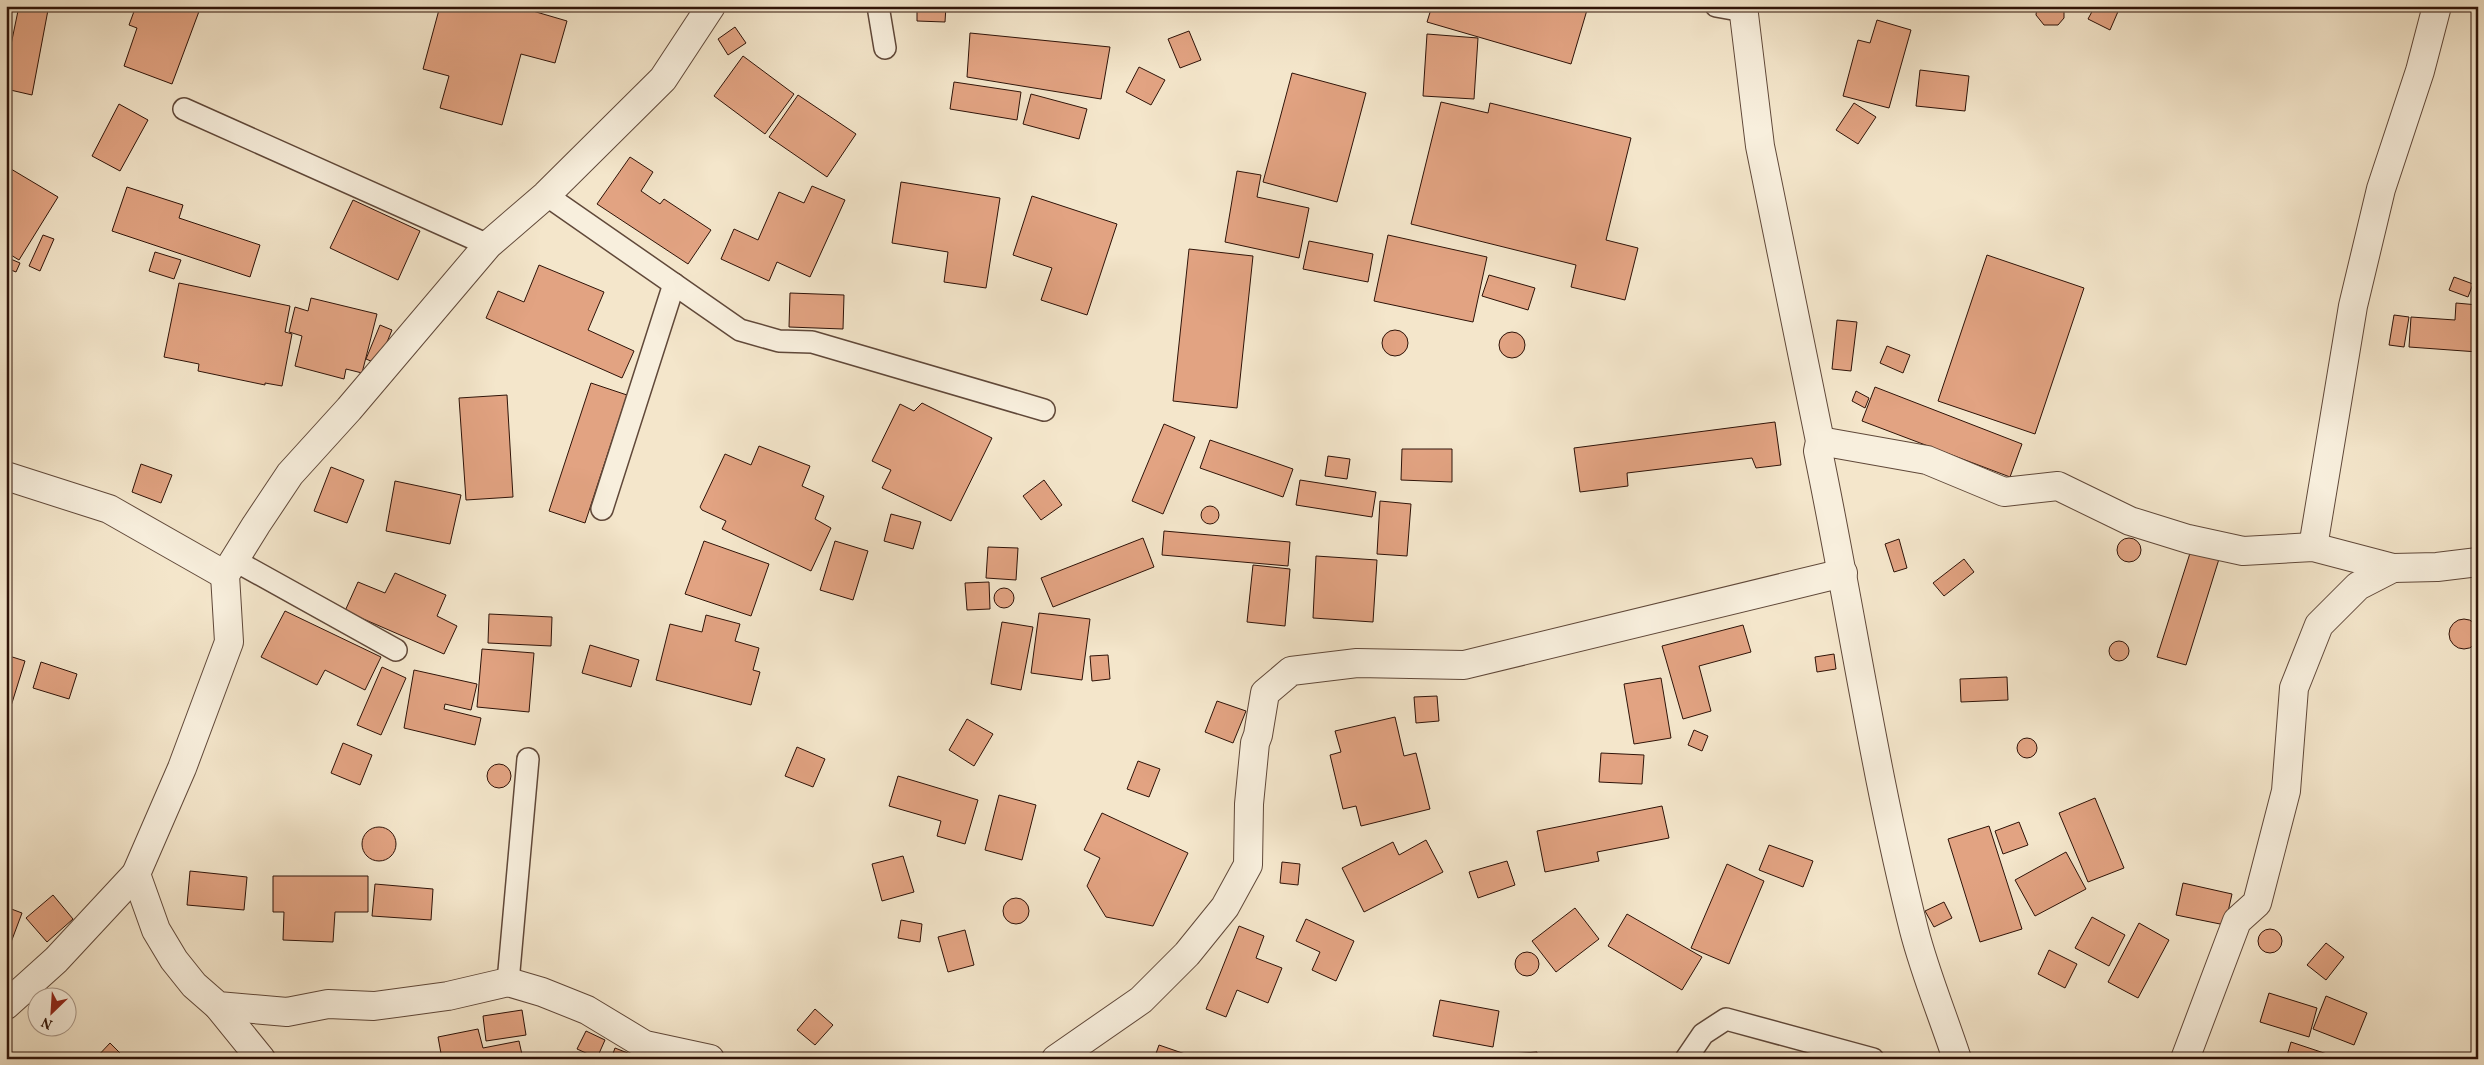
<svg xmlns="http://www.w3.org/2000/svg" width="2484" height="1065" font-family="Vollkorn,serif">
	<rect width="100%" height="100%" fill="#f4e6cb"/>
	<filter id="stains"><feTurbulence type="fractalNoise" baseFrequency=".004" numOctaves="4"/><feColorMatrix values="0 0 0 0 .2 0 0 0 0 .09 0 0 0 0 .02 0 0 0 .5 -.17"/></filter>
	<radialGradient id="worn" r=".72"><stop offset=".6" stop-color="#630" stop-opacity="0"/><stop offset="1" stop-color="#630" stop-opacity=".3"/></radialGradient>
	<g fill="#e2a382" stroke="#2f1308">
		<polygon points="19,6 48,10 32,95 6,89 6,69"/>
		<polygon points="136,6 201,6 172,84 124,66 137,28 129,25"/>
		<polygon points="440,6 527,6 526,9 567,21 555,63 521,54 502,125 440,108 449,76 423,69"/>
		<polygon points="917,6 946,6 945,22 917,21"/>
		<polygon points="1432,6 1574,6 1587,10 1571,64 1427,22"/>
		<polygon points="2037,6 2064,6 2064,18 2058,25 2044,25 2036,15"/>
		<polygon points="2095,6 2120,7 2110,30 2088,19"/>
		<polygon points="1877,20 1911,30 1889,108 1843,96 1858,40 1870,43"/>
		<polygon points="735,27 746,43 728,55 718,39"/>
		<polygon points="1189,31 1201,60 1180,68 1168,39"/>
		<polygon points="970,33 1110,47 1101,99 967,77"/>
		<polygon points="1427,34 1478,38 1474,99 1423,96"/>
		<polygon points="743,56 794,94 765,134 714,96"/>
		<polygon points="1139,67 1165,80 1151,105 1126,92"/>
		<polygon points="1920,70 1969,76 1965,111 1916,106"/>
		<polygon points="1292,73 1366,93 1337,202 1263,182"/>
		<polygon points="954,82 1021,92 1017,120 950,109"/>
		<polygon points="1031,94 1087,109 1079,139 1023,124"/>
		<polygon points="798,95 856,134 827,177 769,137"/>
		<polygon points="1441,102 1488,113 1490,103 1631,138 1606,240 1638,248 1625,300 1571,287 1576,265 1411,224"/>
		<polygon points="1854,103 1876,117 1858,144 1836,130"/>
		<polygon points="119,104 148,120 120,171 92,156"/>
		<polygon points="630,157 653,172 641,191 660,204 664,199 711,230 688,264 597,204"/>
		<polygon points="6,166 58,197 19,260 6,252"/>
		<polygon points="1237,171 1261,175 1257,197 1309,208 1299,258 1225,242"/>
		<polygon points="901,182 1000,198 986,288 944,282 948,252 892,243"/>
		<polygon points="812,186 845,200 810,277 777,262 769,281 721,259 734,229 758,240 779,192 804,203"/>
		<polygon points="127,187 183,205 179,218 260,245 250,277 112,231"/>
		<polygon points="1032,196 1117,224 1087,315 1041,300 1052,268 1013,255"/>
		<polygon points="353,200 420,231 398,280 330,248"/>
		<polygon points="43,235 54,239 40,271 29,266"/>
		<polygon points="1388,235 1487,257 1473,322 1374,301"/>
		<polygon points="1309,241 1373,254 1368,282 1303,269"/>
		<polygon points="1189,249 1253,256 1237,408 1173,401"/>
		<polygon points="155,252 181,260 174,279 149,271"/>
		<polygon points="1987,255 2084,288 2035,434 1938,401"/>
		<polygon points="6,257 20,263 16,272 6,268"/>
		<polygon points="539,265 604,292 588,330 634,351 622,378 486,318 498,291 524,302"/>
		<polygon points="1489,275 1535,288 1528,310 1482,296"/>
		<polygon points="2454,277 2473,284 2468,297 2449,290"/>
		<polygon points="179,283 290,306 285,332 292,334 282,386 265,383 265,385 198,371 199,364 164,357"/>
		<polygon points="790,293 844,295 843,329 789,327"/>
		<polygon points="311,298 377,314 362,373 346,369 344,379 295,366 302,336 289,332 295,307 308,311"/>
		<polygon points="2456,303 2478,305 2478,352 2409,347 2411,317 2455,320"/>
		<polygon points="2394,315 2409,317 2404,347 2389,345"/>
		<polygon points="1837,320 1857,322 1851,371 1832,369"/>
		<polygon points="380,325 392,330 378,364 366,359"/>
		<circle cx="1395" cy="343" r="13"/>
		<circle cx="1512" cy="345" r="13"/>
		<polygon points="1887,346 1910,355 1903,373 1880,363"/>
		<polygon points="591,383 627,395 585,523 549,511"/>
		<polygon points="1875,387 2022,444 2010,477 1862,421"/>
		<polygon points="1856,391 1869,398 1865,408 1852,401"/>
		<polygon points="507,395 513,497 466,500 459,398"/>
		<polygon points="922,403 992,438 951,521 882,488 891,470 872,461 900,404 914,411"/>
		<polygon points="1775,422 1781,465 1756,468 1752,458 1627,473 1628,486 1580,492 1574,448"/>
		<polygon points="1164,424 1195,437 1163,514 1132,501"/>
		<polygon points="1210,440 1293,469 1283,497 1200,468"/>
		<polygon points="759,446 810,466 802,486 824,496 815,519 831,528 811,571 722,529 726,521 702,510 700,507 725,454 751,465"/>
		<polygon points="1402,449 1452,449 1452,482 1401,480"/>
		<polygon points="1328,456 1350,459 1347,479 1325,476"/>
		<polygon points="141,464 172,475 161,503 132,492"/>
		<polygon points="331,467 364,480 347,523 314,511"/>
		<polygon points="1044,480 1062,505 1041,520 1023,496"/>
		<polygon points="1300,480 1376,492 1372,517 1296,505"/>
		<polygon points="395,481 461,495 450,544 386,531"/>
		<polygon points="1380,501 1411,504 1407,556 1377,554"/>
		<circle cx="1210" cy="515" r="9"/>
		<polygon points="891,514 921,522 913,549 884,541"/>
		<polygon points="1164,531 1290,542 1288,566 1162,555"/>
		<polygon points="1143,538 1154,567 1053,607 1041,578"/>
		<circle cx="2129" cy="550" r="12"/>
		<polygon points="1899,539 1907,568 1894,572 1885,544"/>
		<polygon points="704,541 769,564 751,616 685,594"/>
		<polygon points="835,541 868,551 853,600 820,590"/>
		<polygon points="988,547 1018,548 1016,580 986,578"/>
		<polygon points="2191,550 2219,559 2186,665 2157,657"/>
		<polygon points="1316,556 1377,560 1373,622 1313,618"/>
		<polygon points="1964,559 1974,572 1944,596 1933,583"/>
		<polygon points="1253,565 1290,569 1285,626 1247,622"/>
		<polygon points="395,573 446,595 437,616 457,626 444,654 345,611 358,582 385,593"/>
		<polygon points="989,582 990,609 967,610 965,583"/>
		<circle cx="1004" cy="598" r="10"/>
		<polygon points="285,611 381,657 365,690 325,670 317,685 261,657"/>
		<polygon points="1039,613 1090,619 1082,680 1031,673"/>
		<polygon points="489,614 552,617 551,646 488,643"/>
		<polygon points="706,615 740,624 735,641 759,648 753,670 760,672 751,705 656,680 670,624 702,632"/>
		<circle cx="2464" cy="634" r="15"/>
		<polygon points="1002,622 1033,627 1021,690 991,684"/>
		<polygon points="1743,625 1751,652 1699,666 1711,711 1683,719 1662,646"/>
		<circle cx="2119" cy="651" r="10"/>
		<polygon points="590,645 639,660 631,687 582,673"/>
		<polygon points="482,649 534,653 529,712 477,707"/>
		<polygon points="1834,654 1836,669 1817,672 1815,657"/>
		<polygon points="6,655 25,661 7,719 6,718"/>
		<polygon points="1108,655 1110,679 1092,681 1090,656"/>
		<polygon points="41,662 77,674 69,699 33,688"/>
		<polygon points="382,667 406,678 381,735 357,725"/>
		<polygon points="414,670 477,684 471,710 445,704 444,709 481,718 475,745 404,728"/>
		<polygon points="2007,677 2008,700 1961,702 1960,679"/>
		<polygon points="1661,678 1671,738 1634,744 1624,684"/>
		<polygon points="1437,696 1439,721 1416,723 1414,697"/>
		<polygon points="1217,701 1246,711 1233,743 1205,732"/>
		<polygon points="1395,717 1404,756 1416,753 1430,809 1361,826 1356,806 1343,809 1330,755 1341,752 1335,731"/>
		<polygon points="967,719 993,734 974,766 949,750"/>
		<polygon points="1694,730 1708,736 1702,751 1688,745"/>
		<circle cx="2027" cy="748" r="10"/>
		<polygon points="343,743 372,755 360,785 331,773"/>
		<polygon points="797,747 825,759 813,787 785,776"/>
		<polygon points="1601,753 1644,755 1642,784 1599,782"/>
		<polygon points="1138,761 1160,769 1149,797 1127,789"/>
		<circle cx="499" cy="776" r="12"/>
		<polygon points="898,776 978,800 965,844 937,836 941,821 889,806"/>
		<polygon points="999,795 1036,805 1022,860 985,850"/>
		<polygon points="2095,798 2124,868 2088,882 2059,813"/>
		<polygon points="1662,806 1669,838 1597,852 1599,861 1545,872 1537,831"/>
		<polygon points="1102,813 1188,853 1153,926 1106,917 1087,886 1100,858 1084,850"/>
		<polygon points="2019,822 2028,845 2003,854 1995,831"/>
		<polygon points="1989,826 2022,929 1980,942 1948,839"/>
		<circle cx="379" cy="844" r="17"/>
		<polygon points="1426,840 1443,872 1364,912 1342,868 1393,842 1399,855"/>
		<polygon points="1769,845 1813,861 1803,887 1759,870"/>
		<polygon points="2066,852 2086,889 2035,916 2015,880"/>
		<polygon points="903,856 914,892 882,901 872,864"/>
		<polygon points="1507,861 1515,885 1478,898 1469,872"/>
		<polygon points="1282,862 1300,864 1298,885 1280,883"/>
		<polygon points="1727,864 1764,881 1729,964 1691,948"/>
		<polygon points="190,871 247,877 244,910 187,905"/>
		<polygon points="273,876 368,876 368,912 335,912 333,942 283,940 284,912 273,912"/>
		<polygon points="2183,883 2232,894 2225,925 2176,915"/>
		<polygon points="375,884 433,889 431,920 372,916"/>
		<polygon points="53,895 73,919 47,942 26,918"/>
		<circle cx="1016" cy="911" r="13"/>
		<polygon points="1944,902 1952,918 1934,927 1925,911"/>
		<polygon points="6,907 22,913 10,945 6,944"/>
		<polygon points="1575,908 1599,939 1556,972 1532,941"/>
		<polygon points="1627,914 1702,957 1682,990 1608,946"/>
		<polygon points="2092,917 2125,935 2109,966 2075,948"/>
		<polygon points="1306,919 1354,941 1336,981 1312,970 1320,952 1296,941"/>
		<polygon points="901,920 922,924 920,942 898,938"/>
		<polygon points="2139,923 2169,940 2138,998 2108,982"/>
		<polygon points="1239,926 1264,936 1256,958 1282,968 1268,1003 1237,990 1226,1017 1206,1009"/>
		<circle cx="2270" cy="941" r="12"/>
		<polygon points="965,930 974,965 948,972 938,937"/>
		<polygon points="2326,943 2344,957 2326,980 2307,965"/>
		<polygon points="2049,950 2077,964 2065,988 2038,974"/>
		<circle cx="1527" cy="964" r="12"/>
		<polygon points="2269,993 2317,1008 2309,1037 2260,1022"/>
		<polygon points="2326,996 2367,1013 2354,1045 2313,1029"/>
		<polygon points="1440,1000 1499,1011 1493,1047 1433,1036"/>
		<polygon points="815,1009 833,1025 815,1045 797,1030"/>
		<polygon points="522,1010 526,1035 486,1041 483,1016"/>
		<polygon points="478,1029 483,1048 519,1041 523,1059 442,1059 438,1037"/>
		<polygon points="586,1031 605,1040 597,1058 577,1049"/>
		<polygon points="2291,1042 2342,1059 2286,1059"/>
		<polygon points="110,1043 126,1059 95,1059"/>
		<polygon points="1159,1045 1191,1056 1190,1059 1154,1059"/>
		<polygon points="615,1048 643,1059 611,1059"/>
		<polygon points="1537,1052 1537,1059 1499,1059 1499,1055"/>
	</g>
	<g fill="none" stroke-linecap="round" stroke-linejoin="round">
		<g stroke="#604839" stroke-width="24">
			<g id="lane">
				<polyline points="878,6 885,48"/>
				<polyline points="1716,6 1744,11"/>
				<polyline points="184,109 488,245"/>
				<polyline points="546,195 740,330 779,341 812,342 1044,410"/>
				<polyline points="602,509 674,284"/>
				<polyline points="234,560 396,650"/>
				<polyline points="508,982 528,759"/>
				<polyline points="1686,1059 1703,1034 1726,1019 1873,1059"/>
			</g>
		</g>
		<g stroke="#604839" stroke-width="30">
			<g id="street">
				<path d="M 1743,6 L 1760,146 L 1820,441 L 1818,451 C 1851,610 1874,772 1914,930 C 1925,973 1943,1016 1957,1059"/>
				<polyline points="1820,441 1927,460 2004,492 2058,486 2130,521 2188,539 2243,551 2313,547 2393,568 2437,567 2478,562"/>
				<polyline points="6,476 109,509 225,575"/>
				<polyline points="2313,547 2353,306 2381,189 2420,71 2437,6"/>
				<polyline points="136,874 156,930 174,960 194,985 218,1006 287,1012 328,1004 374,1006 448,996 508,982 542,992 587,1010 645,1045 710,1059"/>
				<polyline points="6,1005 56,960 136,874 182,768 229,642 225,575 256,525 290,474 349,409 488,245 546,195 663,79 711,6"/>
				<polyline points="218,1006 261,1059"/>
				<polyline points="1056,1059 1141,1000 1187,954 1225,907 1248,865 1249,804 1255,743 1258,735 1265,693 1291,671 1357,663 1464,665 1843,573"/>
				<polyline points="2185,1059 2237,921 2257,903 2286,791 2294,688 2319,625 2358,586 2393,568"/>
			</g>
		</g>
		<use href="#lane" stroke="#f8efdd" stroke-width="21"/>
		<use href="#street" stroke="#f8efdd" stroke-width="28"/>
	</g>
	<rect width="2484" height="1065" fill="none" stroke="#f4e6cb" stroke-width="25"/>
	<rect x="8" y="8" width="2469" height="1050" fill="none" stroke="#2f1308" stroke-width="2.5"/>
	<rect x="12" y="12" width="2459" height="1040" fill="none" stroke="#2f1308"/>
	<g transform="translate(52 1012) rotate(205)"><circle r="24" fill="#f8efdd" stroke="#a89788"/>
	<path d="M0-4L9 19L0 12L-9 19Z" fill="#8f2418"/>
	<text y="-8" font-size="14" font-weight="bold" text-anchor="middle" fill="#2f1308">N</text>
	</g>
	<rect width="100%" height="100%" filter="url(#stains)"/>
	<rect width="100%" height="100%" fill="url(#worn)"/>
</svg>
